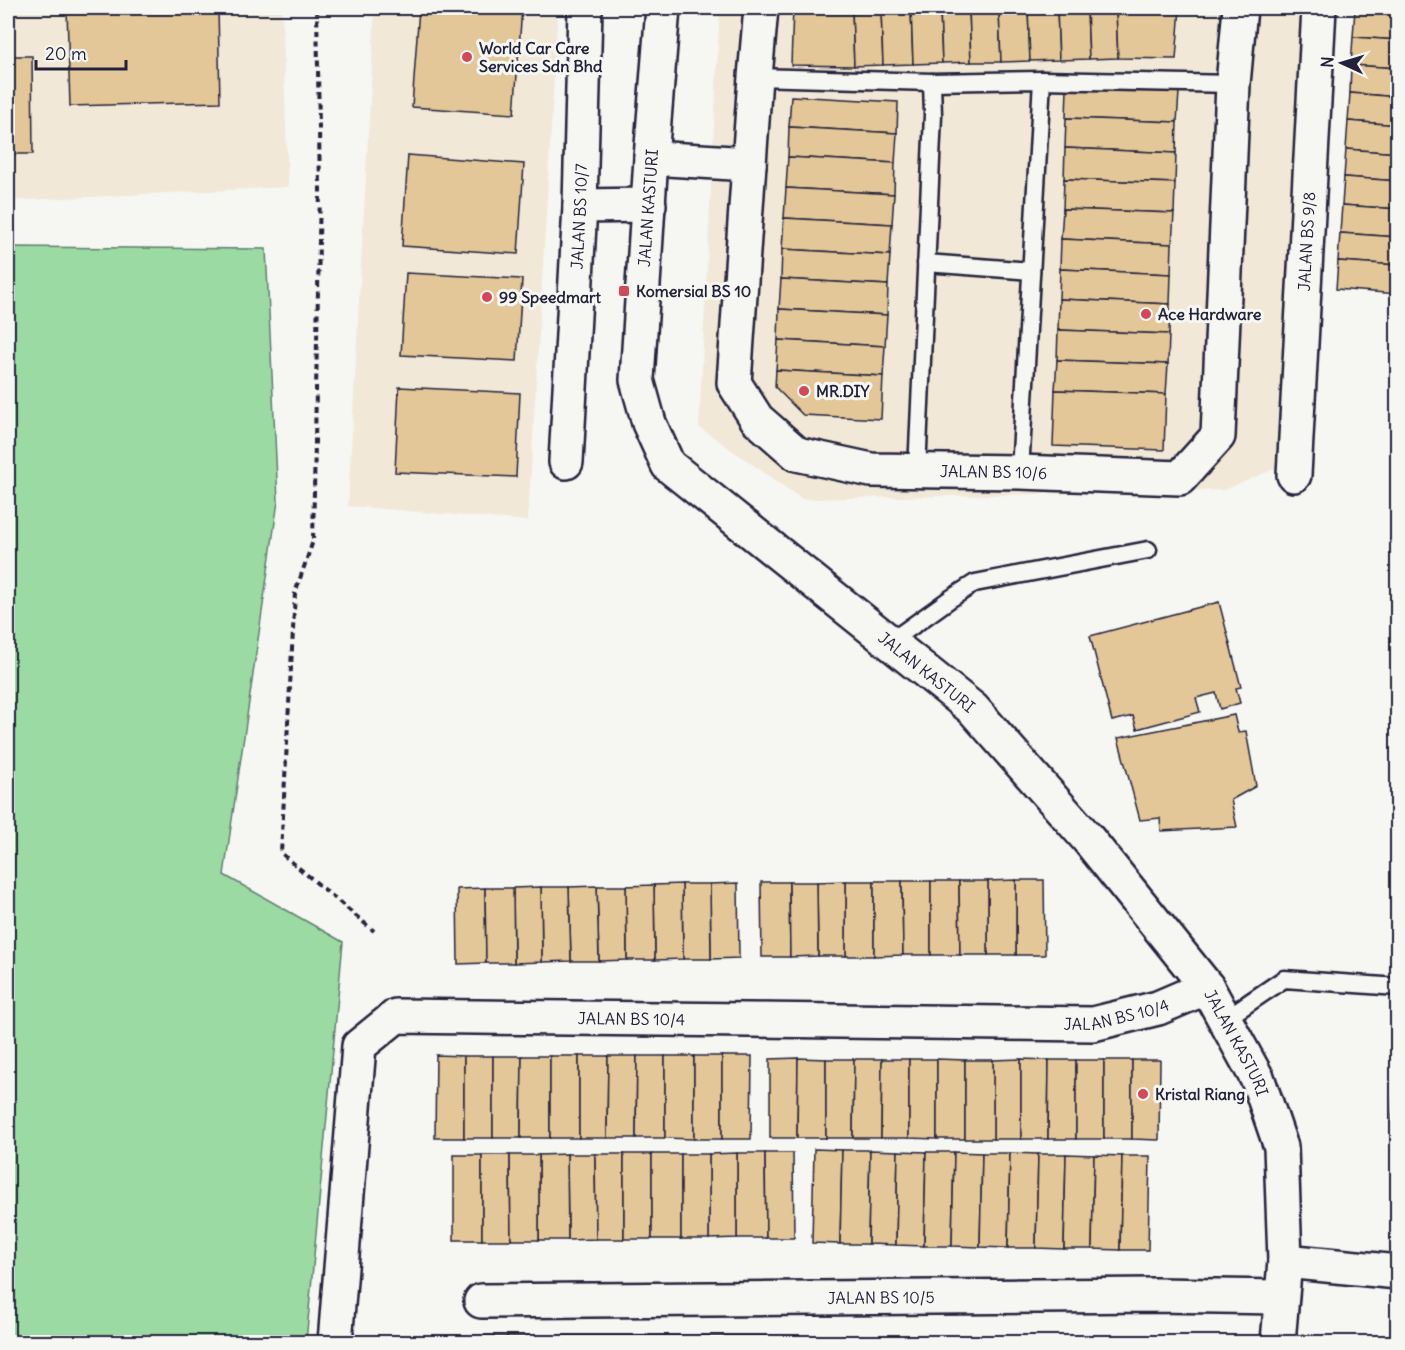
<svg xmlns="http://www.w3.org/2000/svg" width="1405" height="1350" font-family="Delius,sans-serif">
	<rect width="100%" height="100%" fill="#f6f6f2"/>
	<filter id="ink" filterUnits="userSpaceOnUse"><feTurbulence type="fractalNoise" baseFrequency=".0167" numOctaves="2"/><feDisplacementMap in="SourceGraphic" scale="12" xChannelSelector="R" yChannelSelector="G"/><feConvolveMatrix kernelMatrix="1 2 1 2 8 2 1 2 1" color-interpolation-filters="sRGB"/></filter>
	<g filter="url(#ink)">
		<g fill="#f1e8d7">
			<polygon points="8,8 282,8 288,187 8,201"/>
			<polygon points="375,8 558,8 528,521 348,506"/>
			<polygon points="720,8 1306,8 1277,468 1224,490 802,499 699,427"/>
		</g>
		<polygon fill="#9bdaa2" stroke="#5e7e6e" stroke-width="1.5" points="8,247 266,249 278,501 224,875 343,942 306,1342 8,1342"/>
		<g fill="#e4c798" stroke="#22223b" stroke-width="1.5">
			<polygon points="143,8 218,8 220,102 70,106 67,10"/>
			<polygon points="419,8 522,8 514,114 412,107"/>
			<polygon points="793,8 852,8 854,66 791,65"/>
			<polygon points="852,8 881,8 883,65 854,66"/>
			<polygon points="881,8 911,8 913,64 883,65"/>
			<polygon points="911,8 940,8 942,63 913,64"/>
			<polygon points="940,8 969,8 971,62 942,63"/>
			<polygon points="969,8 999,8 1001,62 971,62"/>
			<polygon points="999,8 1028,8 1030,61 1001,62"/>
			<polygon points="1028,8 1057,8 1059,60 1030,61"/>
			<polygon points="1057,8 1087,8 1089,59 1059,60"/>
			<polygon points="1087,8 1116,8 1118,58 1089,59"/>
			<polygon points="1116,8 1180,8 1176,59 1118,58"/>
			<polygon points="1355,8 1398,8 1398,12 1355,9"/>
			<polygon points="1355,9 1398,12 1398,40 1353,37"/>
			<polygon points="1353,37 1398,40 1398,68 1351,65"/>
			<polygon points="8,56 32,56 33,154 8,154"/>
			<polygon points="1351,65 1398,68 1398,97 1350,93"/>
			<polygon points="1067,88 1179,92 1177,122 1066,118"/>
			<polygon points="1350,93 1398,97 1398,125 1348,121"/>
			<polygon points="791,96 898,102 897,133 789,127"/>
			<polygon points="1066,118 1177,122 1176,153 1065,148"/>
			<polygon points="1348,121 1398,125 1398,153 1346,149"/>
			<polygon points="789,127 897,133 895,163 788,157"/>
			<polygon points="1065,148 1176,153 1175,183 1064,179"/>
			<polygon points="1346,149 1398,153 1398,181 1344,177"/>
			<polygon points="408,155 524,164 518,254 402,246"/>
			<polygon points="788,157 895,163 894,194 786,188"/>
			<polygon points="1344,177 1398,181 1398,209 1342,205"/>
			<polygon points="1064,179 1175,183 1174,213 1063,209"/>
			<polygon points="786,188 894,194 892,224 784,218"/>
			<polygon points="1342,205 1398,209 1398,237 1340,233"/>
			<polygon points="1063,209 1174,213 1172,244 1061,239"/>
			<polygon points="784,218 892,224 890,255 782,249"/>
			<polygon points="1340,233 1398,237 1398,265 1338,261"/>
			<polygon points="1061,239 1172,244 1171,274 1060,269"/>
			<polygon points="782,249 890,255 888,285 781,279"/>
			<polygon points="1338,261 1398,265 1398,294 1336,289"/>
			<polygon points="1060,269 1171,274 1170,304 1059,299"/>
			<polygon points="406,273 522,279 517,361 401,355"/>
			<polygon points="781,279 888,285 887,315 779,309"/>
			<polygon points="1059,299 1170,304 1169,334 1058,330"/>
			<polygon points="779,309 887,315 885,346 778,340"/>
			<polygon points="1058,330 1169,334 1168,364 1057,360"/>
			<polygon points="778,340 885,346 883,376 776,370"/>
			<polygon points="1057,360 1168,364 1166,394 1055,390"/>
			<polygon points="776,370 883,376 881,419 803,415 775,387"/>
			<polygon points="399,387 520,393 516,477 395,472"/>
			<polygon points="1055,390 1166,394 1164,450 1053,446"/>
			<polygon points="1219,602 1241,687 1236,688 1240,703 1220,709 1216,693 1196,698 1200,712 1137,729 1133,716 1112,721 1090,636"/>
			<polygon points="1234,715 1238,732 1246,731 1256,786 1231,800 1237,827 1161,831 1160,818 1140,820 1118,738"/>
			<polygon points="1016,880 1044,880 1045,955 1016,955"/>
			<polygon points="1016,880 1016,955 988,955 988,881"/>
			<rect x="846" y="881" width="28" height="75"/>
			<polygon points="846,881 846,956 818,956 817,882"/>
			<polygon points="874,881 902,881 903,955 874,956"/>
			<polygon points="902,881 931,881 931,955 903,955"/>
			<polygon points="931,881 959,881 960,955 931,955"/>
			<polygon points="959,881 988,881 988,955 960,955"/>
			<polygon points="761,882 789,882 790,957 762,957"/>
			<polygon points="789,882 817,882 818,956 790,957"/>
			<polygon points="738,883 739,958 711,959 710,884"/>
			<polygon points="682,884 710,884 711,959 683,959"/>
			<polygon points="682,884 683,959 655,960 654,885"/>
			<polygon points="654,885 655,960 627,960 626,886"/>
			<polygon points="597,886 626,886 627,960 599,961"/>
			<polygon points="597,886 599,961 571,961 569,887"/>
			<polygon points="541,887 569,887 571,961 542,962"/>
			<polygon points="541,887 542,962 514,963 513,888"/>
			<polygon points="485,888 486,963 458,964 457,889"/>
			<polygon points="485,888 513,888 514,963 486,963"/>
			<polygon points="1397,1037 1398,1037 1398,1123 1392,1122"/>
			<polygon points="436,1055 464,1056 464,1138 435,1138"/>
			<rect x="464" y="1056" width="29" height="82"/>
			<polygon points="493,1056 522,1056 521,1138 493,1138"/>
			<polygon points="522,1056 550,1056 550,1138 521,1138"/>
			<rect x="550" y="1056" width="29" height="82"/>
			<polygon points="579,1056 608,1056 607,1138 579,1138"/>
			<polygon points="608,1056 637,1056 636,1138 607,1138"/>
			<polygon points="637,1056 665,1056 665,1138 636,1138"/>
			<polygon points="665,1056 694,1056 694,1139 665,1138"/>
			<rect x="694" y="1056" width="28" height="83"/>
			<polygon points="722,1056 752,1056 751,1139 722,1139"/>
			<polygon points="798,1058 797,1138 770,1138 770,1059"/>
			<polygon points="798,1058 826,1059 826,1138 797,1138"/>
			<polygon points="826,1059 854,1059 853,1138 826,1138"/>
			<polygon points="854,1059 882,1059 881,1138 853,1138"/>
			<polygon points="882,1059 909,1059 909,1138 881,1138"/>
			<polygon points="909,1059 937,1059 937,1139 909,1138"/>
			<polygon points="937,1059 965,1060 965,1139 937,1139"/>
			<polygon points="1021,1059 1021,1139 993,1139 993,1060"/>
			<polygon points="1021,1059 1049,1060 1048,1139 1021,1139"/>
			<rect x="965" y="1060" width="28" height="79"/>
			<polygon points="1049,1060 1076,1060 1076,1139 1048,1139"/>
			<rect x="1076" y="1060" width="28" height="79"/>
			<rect x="1104" y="1060" width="28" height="79"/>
			<polygon points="1132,1060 1160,1060 1159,1140 1132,1139"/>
			<polygon points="814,1149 842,1150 840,1244 812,1243"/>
			<polygon points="842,1150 870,1150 868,1244 840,1244"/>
			<polygon points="870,1150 898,1151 896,1245 868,1244"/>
			<polygon points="898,1151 926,1152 924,1246 896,1245"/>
			<polygon points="926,1152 954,1152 952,1246 924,1246"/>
			<polygon points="954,1152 982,1153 980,1247 952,1246"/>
			<polygon points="737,1153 765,1153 766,1238 737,1238"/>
			<polygon points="737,1153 737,1238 709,1239 709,1154"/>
			<polygon points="765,1153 793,1153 794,1238 766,1238"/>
			<polygon points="982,1153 1010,1153 1008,1248 980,1247"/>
			<polygon points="1010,1153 1038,1154 1036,1248 1008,1248"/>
			<polygon points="567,1154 595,1154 596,1239 568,1240"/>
			<polygon points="567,1154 568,1240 539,1240 539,1155"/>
			<polygon points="595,1154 624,1154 624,1239 596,1239"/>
			<rect x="624" y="1154" width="28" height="85"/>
			<rect x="652" y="1154" width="29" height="85"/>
			<rect x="681" y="1154" width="28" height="85"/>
			<polygon points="1038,1154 1066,1154 1064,1249 1036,1248"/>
			<polygon points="1066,1154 1094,1155 1092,1249 1064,1249"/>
			<rect x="454" y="1155" width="28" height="85"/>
			<polygon points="482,1155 510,1155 511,1240 482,1240"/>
			<polygon points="510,1155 539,1155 539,1240 511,1240"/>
			<polygon points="1094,1155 1122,1156 1120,1250 1092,1249"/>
			<polygon points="1122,1156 1150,1156 1148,1250 1120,1250"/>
			<rect x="451" y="1336" width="28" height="6"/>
			<rect x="479" y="1336" width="28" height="6"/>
			<rect x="507" y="1336" width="27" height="6"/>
			<rect x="534" y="1336" width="28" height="6"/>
			<rect x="562" y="1336" width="29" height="6"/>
			<rect x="591" y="1336" width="27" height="6"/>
			<rect x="618" y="1336" width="28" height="6"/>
			<rect x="646" y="1336" width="28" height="6"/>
			<rect x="674" y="1336" width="28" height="6"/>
			<rect x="702" y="1336" width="28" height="6"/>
			<rect x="730" y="1336" width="28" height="6"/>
			<rect x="758" y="1336" width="28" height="6"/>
			<polygon points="837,1339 837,1342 808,1342 808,1340"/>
			<polygon points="837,1339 865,1340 865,1342 837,1342"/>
			<rect x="865" y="1340" width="28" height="2"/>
		</g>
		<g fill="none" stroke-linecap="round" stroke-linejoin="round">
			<g stroke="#22223b" stroke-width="21">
				<g id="lane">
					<polyline points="755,77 932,82 1042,80 1233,84"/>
					<polyline points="926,263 1031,271"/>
					<polyline points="917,471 933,115 932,82"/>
					<polyline points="1020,472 1042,80"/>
					<polyline points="890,642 950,599 975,583 1148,550"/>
					<polyline points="1225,1019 1284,979 1398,987"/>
				</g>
			</g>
			<g stroke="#22223b" stroke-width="38">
				<g id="street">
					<path id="s1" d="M 761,8 L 755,77 L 734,383 L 757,419 L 797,454 L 871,470 L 1020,472 L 1180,478 L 1218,436 L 1233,84 L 1240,8"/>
					<polyline points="651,158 749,164"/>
					<polyline points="580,206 649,205"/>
					<path id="s2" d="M 566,462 L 580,206 L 585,8"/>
					<path id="s3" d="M 1294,475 L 1319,8"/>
					<polyline points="1285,1261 1398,1272"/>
					<path id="s4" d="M 481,1301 L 1156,1295 L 1281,1297"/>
					<path id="s5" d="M 335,1342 L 359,1046 L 396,1016 L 1093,1024 L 1158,1008 L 1207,987"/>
				</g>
			</g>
			<g stroke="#22223b" stroke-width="38">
				<g id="secondary">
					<path id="s6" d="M 663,8 L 651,158 L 637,380 L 649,423 L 668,465 L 973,709 L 1088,839 L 1207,987 L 1258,1080 L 1281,1147 L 1285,1261 L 1278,1342"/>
				</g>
			</g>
			<polyline stroke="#22223b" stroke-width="4" stroke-dasharray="6 4.5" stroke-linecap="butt" points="317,8 320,190 313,541 295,593 281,853 374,931"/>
			<use href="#lane" stroke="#f6f6f2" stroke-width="16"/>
			<use href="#street" stroke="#f6f6f2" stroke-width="33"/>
			<use href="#secondary" stroke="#f6f6f2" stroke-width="33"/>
		</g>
	</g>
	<g fill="#d1495b" stroke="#f6f6f2" stroke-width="2">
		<circle cx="467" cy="57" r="6"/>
		<rect x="618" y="285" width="12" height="12" rx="3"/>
		<circle cx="487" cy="297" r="6"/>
		<circle cx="1146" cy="314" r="6"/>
		<circle cx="804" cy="391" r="6"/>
		<circle cx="1143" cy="1094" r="6"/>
	</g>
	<g text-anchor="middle" stroke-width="6" stroke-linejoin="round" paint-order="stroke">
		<g font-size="16" font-weight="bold" fill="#22223b" stroke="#f6f6f2" text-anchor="start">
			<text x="479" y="54">World Car Care<tspan x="479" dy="18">Services Sdn Bhd</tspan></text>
			<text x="636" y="297">Komersial BS 10</text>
			<text x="499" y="303">99 Speedmart</text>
			<text x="1158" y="320">Ace Hardware</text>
			<text x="816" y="397">MR.DIY</text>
			<text x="1155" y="1100">Kristal Riang</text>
		</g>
		<g font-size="16" fill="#22223b" stroke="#f6f6f2">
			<text transform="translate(648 208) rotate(-86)" y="6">JALAN KASTURI</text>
			<text dy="6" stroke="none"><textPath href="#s2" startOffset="246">JALAN BS 10/7</textPath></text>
			<text dy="6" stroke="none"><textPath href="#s3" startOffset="234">JALAN BS 9/8</textPath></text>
			<text dy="6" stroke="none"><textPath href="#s1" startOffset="670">JALAN BS 10/6</textPath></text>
			<text dy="6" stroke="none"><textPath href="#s6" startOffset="795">JALAN KASTURI</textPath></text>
			<text dy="6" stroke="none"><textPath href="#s5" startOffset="1066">JALAN BS 10/4</textPath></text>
			<text dy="6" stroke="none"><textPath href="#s5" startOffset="580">JALAN BS 10/4</textPath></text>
			<text dy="6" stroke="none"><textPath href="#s6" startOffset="1281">JALAN KASTURI</textPath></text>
			<text dy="6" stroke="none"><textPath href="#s4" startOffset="400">JALAN BS 10/5</textPath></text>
		</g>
	</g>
	<rect width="1405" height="1350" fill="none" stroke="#f6f6f2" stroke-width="30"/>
	<rect x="15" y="15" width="1375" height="1320" fill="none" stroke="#22223b" stroke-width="2" filter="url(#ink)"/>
	<g transform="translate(1342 63) rotate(274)" stroke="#f6f6f2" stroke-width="4.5" paint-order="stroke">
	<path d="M0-4.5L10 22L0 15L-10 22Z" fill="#22223b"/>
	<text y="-9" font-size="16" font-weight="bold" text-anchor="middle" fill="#22223b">N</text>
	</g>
	<path d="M36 60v9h90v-9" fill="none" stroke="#22223b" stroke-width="3"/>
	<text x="45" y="60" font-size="18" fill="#22223b" stroke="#f6f6f2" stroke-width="4.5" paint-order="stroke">20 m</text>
</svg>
